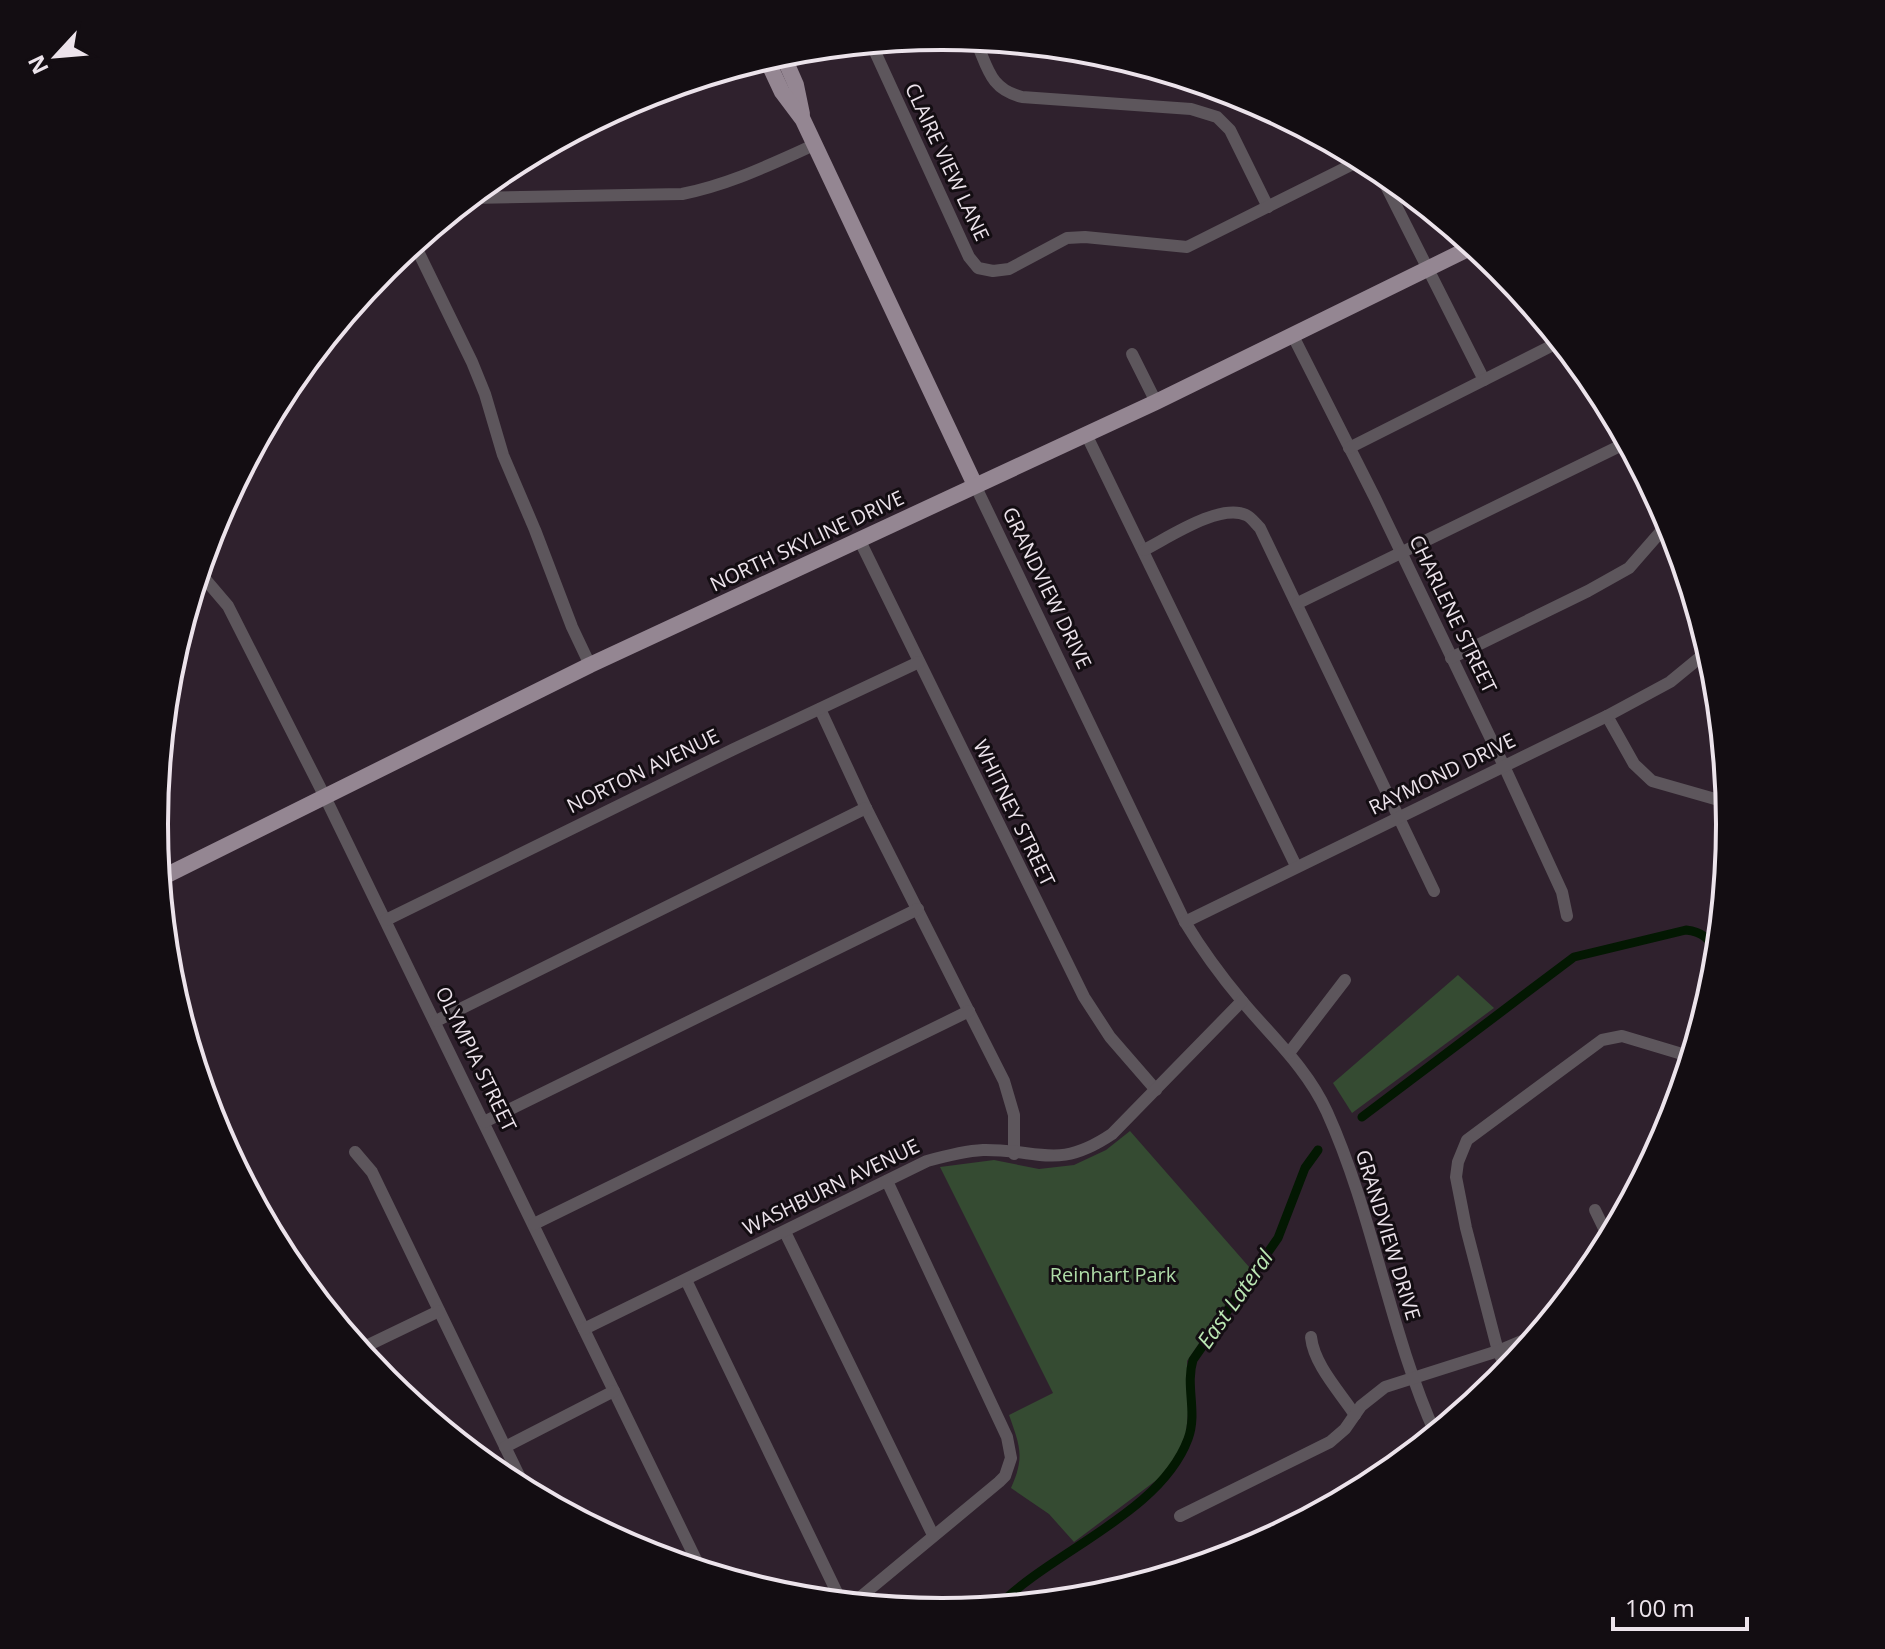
<svg xmlns="http://www.w3.org/2000/svg" width="1885" height="1649" font-family="'Open Sans',sans-serif">
	<rect width="100%" height="100%" fill="#2f212d"/>
	<g fill="#354b32">
		<polygon points="1458,975 1494,1008 1352,1113 1333,1083"/>
		<path d="M 1130,1131 L 1250,1268 L 1187,1361 L 1188,1412 L 1186,1434 L 1170,1470 L 1074,1542 L 1049,1514 L 1011,1488 C 1025,1457 1020,1446 1009,1415 L 1053,1393 L 940,1167 L 994,1160 L 1039,1169 L 1074,1165 L 1106,1150 Z"/>
	</g>
	<g fill="none" stroke-linecap="round" stroke-linejoin="round">
		<g stroke="#031802" stroke-width="9">
			<path d="M 1362,1117 L 1574,957 L 1686,930 C 1703,932 1709,939 1718,952"/>
			<path d="M 996,1608 C 1051,1551 1160,1514 1188,1439 C 1198,1413 1185,1386 1193,1360 L 1278,1238 L 1305,1168 L 1318,1150"/>
		</g>
		<g stroke="#5d565c" stroke-width="12">
			<path d="M 975,39 C 988,67 989,89 1022,97 L 1191,109 L 1217,117 L 1230,130 L 1268,207"/>
			<polyline points="871,43 969,257 978,268 993,271 1009,269 1067,238 1085,237 1187,247 1363,159"/>
			<polyline points="1376,166 1484,380"/>
			<path d="M 469,198 L 682,194 C 731,184 769,165 814,145"/>
			<polyline points="414,243 472,362 485,394 503,455 535,530 572,627 590,665"/>
			<polyline points="1292,334 1375,498 1504,766 1562,892 1567,916"/>
			<polyline points="1132,354 1156,402"/>
			<polyline points="1086,434 1296,866"/>
			<polyline points="1349,448 1561,341"/>
			<path d="M 975,485 L 1185,922 C 1202,950 1221,976 1242,1001 C 1272,1037 1307,1068 1327,1112 C 1374,1216 1389,1331 1436,1435"/>
			<polyline points="859,539 1084,997 1110,1037 1156,1090"/>
			<path d="M 1144,550 C 1168,538 1219,503 1246,515 C 1251,517 1256,524 1260,528 L 1434,891"/>
			<polyline points="199,572 228,606 325,797 702,1572"/>
			<polyline points="1298,603 1628,442"/>
			<polyline points="1451,658 1588,591 1629,568 1670,521"/>
			<polyline points="820,709 866,808 1004,1081 1014,1115 1014,1154"/>
			<polyline points="1607,716 1634,764 1652,781 1729,803"/>
			<polyline points="386,920 732,750 919,662"/>
			<polyline points="1185,922 1607,716 1670,682 1709,650"/>
			<polyline points="436,1021 866,808"/>
			<polyline points="1289,1053 1345,980"/>
			<polyline points="484,1122 918,909"/>
			<polyline points="355,1152 372,1172 527,1492"/>
			<polyline points="1595,1210 1610,1241"/>
			<polyline points="534,1224 969,1011"/>
			<polyline points="785,1232 933,1535"/>
			<polyline points="686,1280 842,1603"/>
			<path d="M 584,1329 L 927,1161 C 945,1156 964,1151 983,1150 C 1040,1149 1057,1171 1112,1134 L 1242,1001"/>
			<path d="M 1311,1337 C 1314,1365 1340,1392 1355,1415"/>
			<polyline points="358,1350 439,1311"/>
			<polyline points="1508,1372 1498,1351 1466,1228 1456,1177 1458,1162 1467,1140 1602,1040 1622,1036 1692,1057"/>
			<polyline points="505,1447 614,1391"/>
			<polyline points="1180,1516 1330,1442 1345,1429 1361,1406 1385,1387 1498,1351 1541,1333"/>
			<polyline points="852,1604 999,1482 1005,1476 1011,1458 1007,1437 887,1181"/>
		</g>
		<g stroke="#948692" stroke-width="16">
			<polyline points="782,53 796,85 802,114"/>
			<polyline points="766,58 782,92 803,120 975,485"/>
			<polyline points="159,879 590,665 1156,402 1474,246"/>
		</g>
	</g>
	<g text-anchor="middle" stroke-width="6" stroke-linejoin="round" paint-order="stroke">
		<g font-size="20" fill="#ece3eb" stroke="#130d12">
			<text transform="translate(947 162) rotate(65)" y="7">CLAIRE VIEW LANE</text>
			<text transform="translate(807 541) rotate(-25)" y="7">NORTH SKYLINE DRIVE</text>
			<text transform="translate(1047 588) rotate(64)" y="7">GRANDVIEW DRIVE</text>
			<text transform="translate(1453 614) rotate(64)" y="7">CHARLENE STREET</text>
			<text transform="translate(643 771) rotate(-26)" y="7">NORTON AVENUE</text>
			<text transform="translate(1442 774) rotate(-26)" y="7">RAYMOND DRIVE</text>
			<text transform="translate(1014 813) rotate(64)" y="7">WHITNEY STREET</text>
			<text transform="translate(476 1059) rotate(64)" y="7">OLYMPIA STREET</text>
			<text transform="translate(831 1187) rotate(-26)" y="7">WASHBURN AVENUE</text>
			<text transform="translate(1388 1235) rotate(73)" y="7">GRANDVIEW DRIVE</text>
		</g>
		<g font-size="20" fill="#afdca8" stroke="#130d12">
			<text x="1113" y="1282">Reinhart Park</text>
		</g>
		<g font-size="22" font-style="italic" fill="#bbe8b4" stroke="#130d12">
			<text transform="translate(1235 1299) rotate(-55)" y="8">East Lateral</text>
		</g>
	</g>
	<path d="M0 0H1885V1649H0ZM168 824a774 774 0 1 1 1548 0a774 774 0 1 1-1548 0Z" fill="#130d12" fill-rule="evenodd"/>
	<path fill="none" stroke="#ece3eb" stroke-width="4" d="M168 824a774 774 0 1 1 1548 0a774 774 0 1 1-1548 0Z"/>
	<g transform="translate(56 56) rotate(244)" stroke="#130d12" stroke-width="6" paint-order="stroke">
	<path d="M0-6L14 30L0 20L-14 30Z" fill="#ece3eb"/>
	<text y="-12" font-size="22" font-weight="bold" text-anchor="middle" fill="#ece3eb">N</text>
	</g>
	<path d="M1613 1617v12h134v-12" fill="none" stroke="#ece3eb" stroke-width="4"/>
	<text x="1625" y="1617" font-size="24" fill="#ece3eb" stroke="#130d12" stroke-width="6" paint-order="stroke">100 m</text>
</svg>
